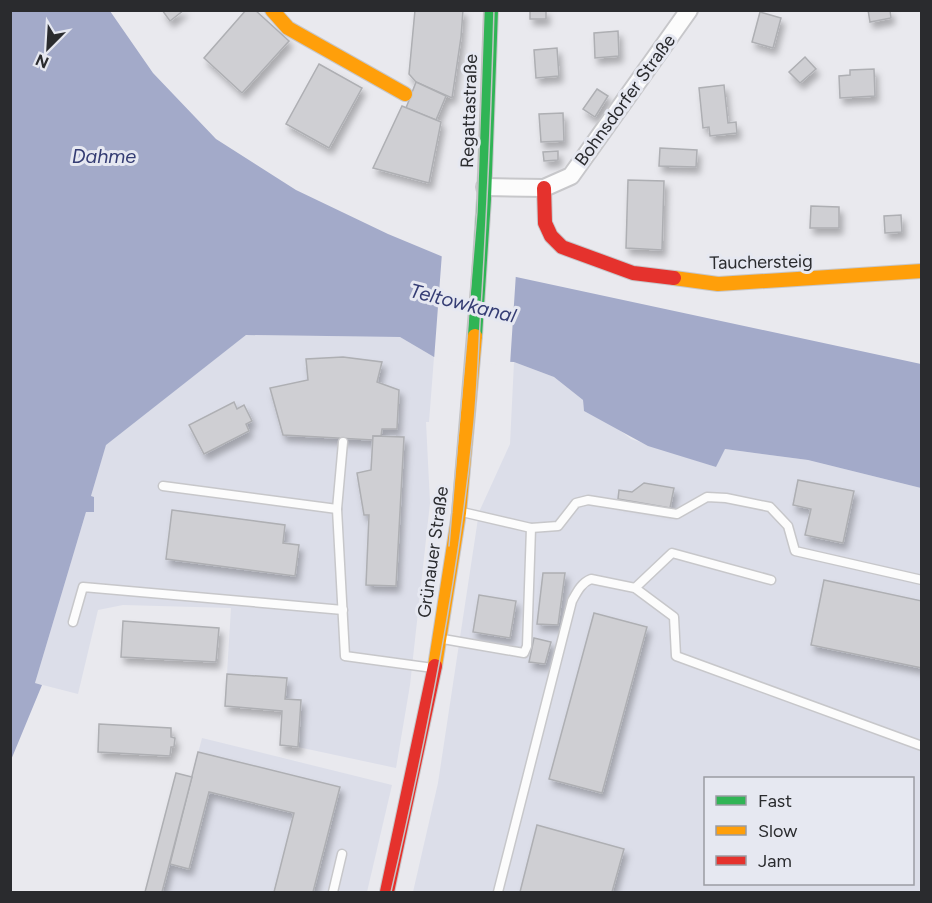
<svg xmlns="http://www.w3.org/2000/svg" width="932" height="903" font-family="Figtree,sans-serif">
	<defs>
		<filter id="shadow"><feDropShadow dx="3.5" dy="6" stdDeviation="3" flood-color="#0004"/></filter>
	</defs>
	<rect width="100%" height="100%" fill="#e9e9ee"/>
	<g fill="#dcdee9" fill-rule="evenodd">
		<polygon points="246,335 400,337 434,357 429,422 426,422 430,503 410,685 396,768 298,747 301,700 285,699 287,678 227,674 231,608 123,605 98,610 78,694 35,683 86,512 94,511 91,496 106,444"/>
		<path d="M 514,362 L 554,377 L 583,400 L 584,411 L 617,428 L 631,439 L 716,467 L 724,449 L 808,460 L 921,488 L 921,892 L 413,892 L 438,783 L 479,512 L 510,444 ZM 706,778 L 912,778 L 912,884 L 706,884 Z"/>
		<polygon points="202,738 392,785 367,892 162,892"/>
	</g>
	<polygon fill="#a3aac9" points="11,11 110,11 153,73 216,139 296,190 388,234 465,266 921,364 921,488 808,460 725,449 716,467 648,446 584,411 583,400 554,377 514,362 434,357 400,337 246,335 106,445 91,496 94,497 94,512 86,512 35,683 42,685 11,760"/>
	<polygon fill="#e9e9ee" points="442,253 466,263 516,273 510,365 434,360"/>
	<g fill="#cfcfd3" stroke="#aeafb3" stroke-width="1.5" filter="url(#shadow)">
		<polygon points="162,10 184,10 170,21"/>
		<polygon points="246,10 255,10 289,41 242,93 204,58"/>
		<polygon points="415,10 463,10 461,37 452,98 416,82 409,74"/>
		<rect x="530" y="10" width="16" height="9"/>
		<polygon points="868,10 890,10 891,18 870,22"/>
		<polygon points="760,12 781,18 773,48 752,42"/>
		<polygon points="618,31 619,56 595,58 594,33"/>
		<polygon points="557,48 559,76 536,78 534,50"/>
		<polygon points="805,57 816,69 800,83 789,72"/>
		<polygon points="319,64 362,88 329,148 286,124"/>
		<polygon points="874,69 875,96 840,98 839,76 850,75 850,70"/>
		<polygon points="416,82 446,96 436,120 406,108"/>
		<polygon points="724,85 728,123 736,122 737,133 710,136 709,127 703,128 699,88"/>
		<polygon points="597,89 608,96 595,117 583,109"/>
		<polygon points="402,106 441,122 429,183 373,168"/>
		<polygon points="563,113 564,141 541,142 539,114"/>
		<polygon points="660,148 697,150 696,167 659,166"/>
		<polygon points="558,151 558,160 544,161 543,152"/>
		<polygon points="628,180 664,181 662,250 626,248"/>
		<polygon points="811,206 839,207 839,228 810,228"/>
		<polygon points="901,215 902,232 885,233 884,216"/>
		<polygon points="343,357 382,362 377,382 399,390 397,429 382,429 381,436 373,436 373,440 283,435 270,388 308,380 306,359"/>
		<polygon points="234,402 237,409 244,405 252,421 246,424 249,431 204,454 189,425"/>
		<polygon points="373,436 404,437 396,586 366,585 369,515 364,515 357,473 371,470"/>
		<polygon points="798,480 854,491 843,543 805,535 811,509 793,505"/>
		<polygon points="644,483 674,488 670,508 618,499 619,490 632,492"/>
		<polygon points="172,510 285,525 283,543 299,545 295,576 166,559"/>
		<polygon points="543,573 565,573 558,625 537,624"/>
		<polygon points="824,580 922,601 922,668 811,645"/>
		<polygon points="479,595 516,601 510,638 473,632"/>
		<polygon points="594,613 647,627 602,793 549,779"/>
		<polygon points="123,621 219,628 216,662 121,657"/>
		<polygon points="534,638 551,642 545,664 529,662"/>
		<polygon points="227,674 287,678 285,699 301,700 298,747 280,745 282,711 225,706"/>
		<polygon points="99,724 171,728 171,737 175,738 174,747 171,747 170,756 98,752"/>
		<polygon points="198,752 340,787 313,892 274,892 294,813 209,792 189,869 170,864"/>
		<polygon points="176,773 192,777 162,892 145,892"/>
		<polygon points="537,825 624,849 612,892 520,892"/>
	</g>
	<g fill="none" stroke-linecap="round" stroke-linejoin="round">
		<g stroke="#c7c7ca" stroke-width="11">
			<g id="lane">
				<polyline points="343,442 337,509 345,656 433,668"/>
				<polyline points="163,486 337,509"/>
				<polyline points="531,528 558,526 576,503 588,500 677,514 707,497 726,498 770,507 788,526 795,551 922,580"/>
				<polyline points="635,588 672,553 771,580"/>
				<polyline points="73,622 83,587 343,610"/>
				<polyline points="443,639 524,653 527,646 531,528 462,512"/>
				<polyline points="333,892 342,854"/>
				<path d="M 498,892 L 572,601 C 577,592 581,583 591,579 L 635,588 L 674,617 L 676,656 L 922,746"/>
			</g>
		</g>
		<g stroke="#c7c7ca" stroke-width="20">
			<polyline id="street" points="485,187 544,188 571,176 689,10"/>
		</g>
		<g stroke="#c7c7ca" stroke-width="16">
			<polyline id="fast" points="475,336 484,199 491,10"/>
		</g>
		<g stroke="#c7c7ca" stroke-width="16">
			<g id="slow">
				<polyline points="272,10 288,28 405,94"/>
				<polyline points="674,278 718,284 922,271"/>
				<polyline points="435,666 459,513 475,336"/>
			</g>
		</g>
		<g stroke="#c7c7ca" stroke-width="16">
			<g id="jam">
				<polyline points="544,188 545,223 551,236 562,247 633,273 674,278"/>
				<polyline points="387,892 435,666"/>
			</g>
		</g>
		<use href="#lane" stroke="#fcfcfc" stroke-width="8"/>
		<use href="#street" stroke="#fcfcfc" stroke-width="16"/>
		<use href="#fast" stroke="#30b455" stroke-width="14"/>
		<use href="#slow" stroke="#ff9f0a" stroke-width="14"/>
		<use href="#jam" stroke="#e5322d" stroke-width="14"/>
		<g stroke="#c4c4c5" stroke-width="1.5">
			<polyline points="449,546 477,212 484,10"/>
			<path d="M 391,892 C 426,741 457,587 473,432 C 477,396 478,360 480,324 C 487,219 491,115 494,10"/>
		</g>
	</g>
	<g text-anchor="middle" stroke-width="6" stroke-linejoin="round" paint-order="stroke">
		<g font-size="18" fill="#2a2b2e" stroke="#e6e8f1">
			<text transform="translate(625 100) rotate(-54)" y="6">Bohnsdorfer Straße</text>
			<text transform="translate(469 111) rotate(-88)" y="6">Regattastraße</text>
			<text transform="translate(761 262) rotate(-1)" y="6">Tauchersteig</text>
			<text transform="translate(433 552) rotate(-82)" y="6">Grünauer Straße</text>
		</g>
		<g font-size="20" font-style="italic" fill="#353d74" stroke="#e6e8f1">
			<text x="104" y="163">Dahme</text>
			<text transform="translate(463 303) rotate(14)" y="7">Teltowkanal</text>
		</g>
	</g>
	<rect width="932" height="903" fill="none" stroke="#2a2b2e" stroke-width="24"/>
	<rect x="704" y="777" width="210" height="108" fill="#e6e8f1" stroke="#9b9ca3" stroke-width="1.5"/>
	<rect x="716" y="796" width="30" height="9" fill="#30b455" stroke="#9b9ca3" stroke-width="1.5"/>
	<text x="758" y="807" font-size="18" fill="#2a2b2e">Fast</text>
	<rect x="716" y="826" width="30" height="9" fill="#ff9f0a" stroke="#9b9ca3" stroke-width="1.5"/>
	<text x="758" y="837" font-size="18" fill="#2a2b2e">Slow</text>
	<rect x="716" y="856" width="30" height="9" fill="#e5322d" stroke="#9b9ca3" stroke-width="1.5"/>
	<text x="758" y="867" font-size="18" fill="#2a2b2e">Jam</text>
	<g transform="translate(48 48) rotate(204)" stroke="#e6e8f1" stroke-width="4.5" paint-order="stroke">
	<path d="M0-4.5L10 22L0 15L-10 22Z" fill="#2a2b2e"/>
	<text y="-9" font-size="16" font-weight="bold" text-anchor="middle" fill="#2a2b2e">N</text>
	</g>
</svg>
